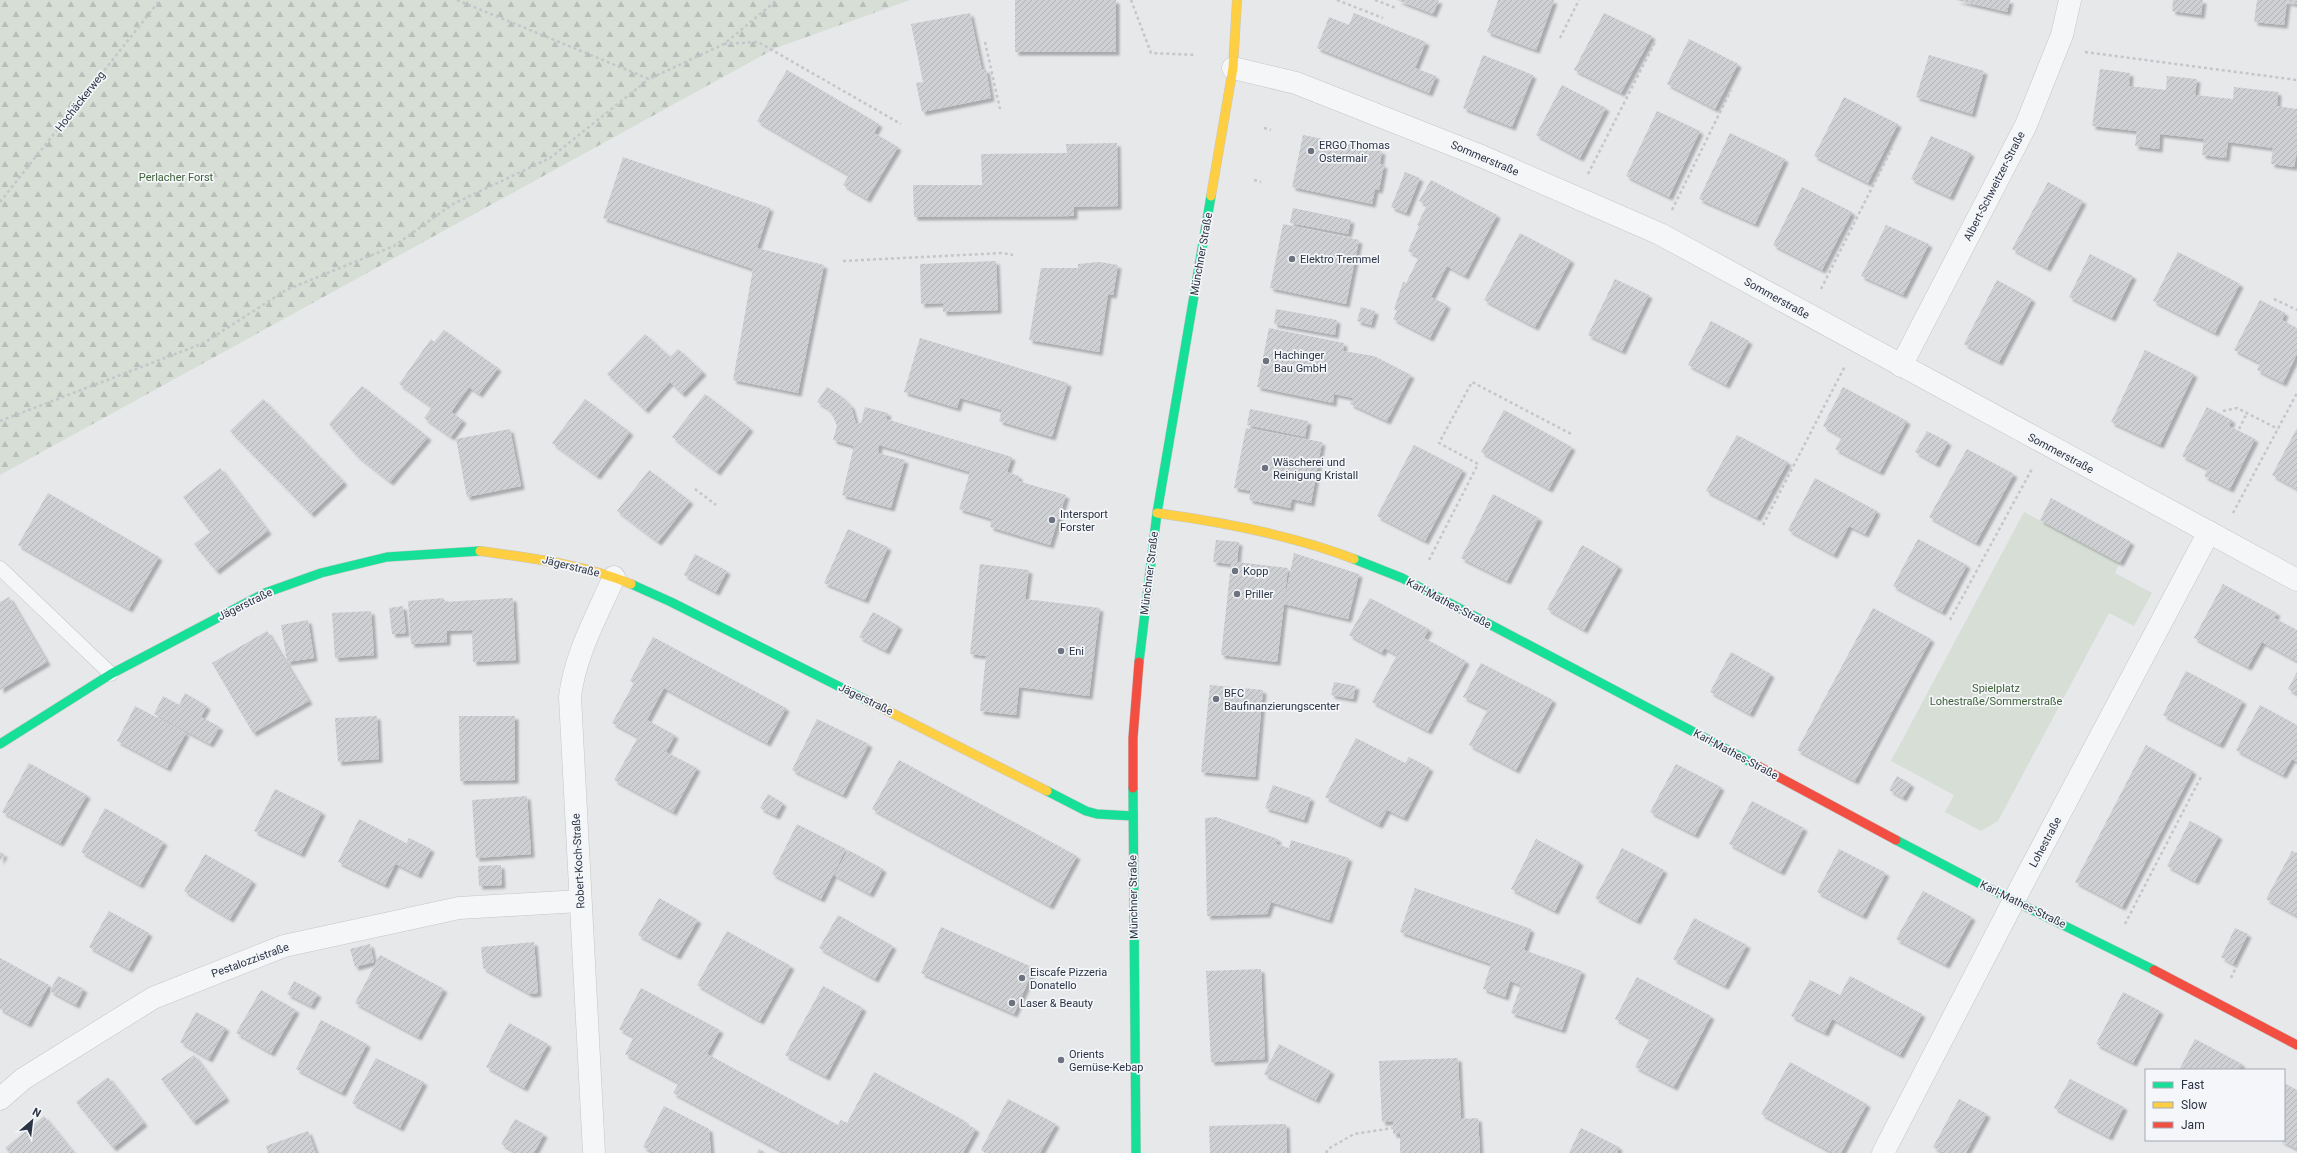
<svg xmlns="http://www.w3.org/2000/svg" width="2297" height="1153" font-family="Roboto,sans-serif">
	<defs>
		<pattern id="forest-firs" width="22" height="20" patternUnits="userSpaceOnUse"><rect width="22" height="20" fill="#d6ded6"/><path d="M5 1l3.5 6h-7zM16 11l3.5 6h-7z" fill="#b8bfb9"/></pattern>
		<pattern id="building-hatch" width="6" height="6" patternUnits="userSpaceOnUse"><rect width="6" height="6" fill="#ced0d3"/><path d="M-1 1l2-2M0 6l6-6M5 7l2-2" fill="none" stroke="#b1b3b6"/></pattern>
		<filter id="shadow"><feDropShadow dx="3.5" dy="3.5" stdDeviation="1" flood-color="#0004"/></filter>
	</defs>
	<rect width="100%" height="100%" fill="#e6e8ea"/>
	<polygon fill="url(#forest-firs)" points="0,0 910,0 776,48 0,475"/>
	<polygon fill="#d6ded6" points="2024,512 2120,563 2115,573 2152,593 2134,626 2109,613 1998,821 1981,831 1945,812 1954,795 1891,761"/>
	<g fill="url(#building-hatch)" filter="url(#shadow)">
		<rect x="1015" y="0" width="101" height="52"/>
		<polygon points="1397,0 1439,0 1433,14"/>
		<polygon points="1498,0 1554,0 1536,50 1487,32"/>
		<polygon points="1956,0 2010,0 2007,12"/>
		<polygon points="2173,0 2203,0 2201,15 2172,11"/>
		<polygon points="2257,0 2297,0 2297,4 2287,2 2284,25 2254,22"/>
		<polygon points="970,13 982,70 986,69 991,98 922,112 916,83 923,82 911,24"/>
		<polygon points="1354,13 1426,42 1415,68 1436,76 1429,93 1317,48 1329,17 1349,25"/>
		<polygon points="1604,13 1652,36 1621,93 1574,70"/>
		<polygon points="1689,39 1738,64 1715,109 1667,84"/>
		<polygon points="1483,55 1533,75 1512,127 1463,108"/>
		<polygon points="1929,55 1984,71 1972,114 1916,97"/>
		<polygon points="2100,69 2130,73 2129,86 2166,90 2167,76 2197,79 2195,95 2233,99 2234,87 2278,92 2277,106 2297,109 2297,151 2294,167 2271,164 2273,148 2228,142 2226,158 2202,155 2204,139 2160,134 2159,149 2135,146 2137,131 2092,126"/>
		<polygon points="787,70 879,124 874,133 898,147 867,199 843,185 849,175 757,121"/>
		<polygon points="1562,85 1606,108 1580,158 1536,135"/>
		<polygon points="1844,97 1898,124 1868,183 1814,156"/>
		<polygon points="1657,111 1700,131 1669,197 1626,176"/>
		<polygon points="1730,133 1785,159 1755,224 1699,199"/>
		<polygon points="1303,135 1382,151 1380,164 1384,165 1379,190 1375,189 1372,204 1292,187"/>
		<polygon points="1931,136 1971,153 1950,197 1911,179"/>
		<polygon points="1117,143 1118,206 1074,207 1074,216 914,217 913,185 982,185 981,154 1067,153 1066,144"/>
		<polygon points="623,157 770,208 757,248 824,265 798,393 733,380 753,269 603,218"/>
		<polygon points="1405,172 1420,178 1406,213 1391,207"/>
		<polygon points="1431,180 1497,215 1465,276 1447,266 1431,297 1447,305 1430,338 1393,319 1397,311 1394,309 1403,282 1406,283 1419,257 1408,251 1419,226 1417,225 1427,205 1419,201"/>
		<polygon points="2048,182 2083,201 2047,268 2012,249"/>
		<polygon points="1802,187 1852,212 1822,270 1773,245"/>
		<polygon points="1293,208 1351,220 1348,234 1290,223"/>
		<polygon points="1283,224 1359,240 1346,304 1270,288"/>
		<polygon points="1886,225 1929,244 1903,295 1861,276"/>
		<polygon points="1520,233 1571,260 1535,327 1484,300"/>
		<polygon points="2178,252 2209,268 2199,287 2210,268 2240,284 2215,333 2153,301"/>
		<polygon points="2090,254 2133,276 2112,318 2069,297"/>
		<polygon points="996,261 998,310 943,312 943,303 921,304 920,264"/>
		<polygon points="1099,262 1118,265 1113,295 1108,294 1099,352 1029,340 1041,268 1078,268 1078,264"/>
		<polygon points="1615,279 1649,295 1622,351 1588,335"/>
		<polygon points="1997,280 2032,299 1999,362 1964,344"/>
		<polygon points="2260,300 2285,313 2282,320 2297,328 2297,354 2283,383 2257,370 2260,363 2234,350"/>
		<polygon points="1361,307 1375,311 1371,325 1357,321"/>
		<polygon points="1276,309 1337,320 1335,335 1274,324"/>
		<polygon points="1711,321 1749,341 1726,385 1688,365"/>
		<polygon points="1269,328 1344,343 1343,351 1374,356 1411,375 1387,421 1350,404 1353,398 1334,394 1333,403 1257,387"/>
		<polygon points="444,330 498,368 479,394 469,387 451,412 463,420 451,437 424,418 432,407 399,384 431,339 434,342"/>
		<polygon points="645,334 670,357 678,349 703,372 682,394 670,382 645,410 607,374"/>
		<polygon points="920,338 1068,383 1052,437 999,421 1002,410 960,398 957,408 904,392"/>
		<polygon points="2145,350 2194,374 2160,445 2111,422"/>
		<polygon points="362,386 428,437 390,482 356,455 329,424"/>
		<polygon points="827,387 841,396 851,406 856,424 861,423 865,407 888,413 886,419 1012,457 1007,472 1019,476 1018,481 1066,495 1050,545 990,527 992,519 959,509 970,472 879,445 878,453 905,460 891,508 842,495 854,446 833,440 837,426 833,416 827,408 817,402"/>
		<polygon points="1843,387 1907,421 1880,472 1835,449 1842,437 1823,426"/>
		<polygon points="705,394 750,428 717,472 672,437"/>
		<polygon points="263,399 344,482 311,514 230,431"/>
		<polygon points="585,399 630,432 597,476 552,443"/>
		<polygon points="2207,407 2232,420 2229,426 2255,439 2230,489 2204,476 2208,469 2182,456"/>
		<polygon points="1250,409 1308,421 1305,437 1247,425"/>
		<polygon points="1504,410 1572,447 1549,489 1481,452"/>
		<polygon points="1246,428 1322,442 1311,503 1292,499 1290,508 1249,500 1251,491 1234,488"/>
		<polygon points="2297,428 2297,489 2272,475"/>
		<polygon points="510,429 521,486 467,497 456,439"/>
		<polygon points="1927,431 1948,442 1936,464 1915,452"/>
		<polygon points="1737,435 1788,462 1757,518 1706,491"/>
		<polygon points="1414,445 1463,470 1425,541 1377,516"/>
		<polygon points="1967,449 2014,474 1976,543 1929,517"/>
		<polygon points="220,468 268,531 216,571 194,544 210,532 183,497"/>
		<polygon points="649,470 690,501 658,542 617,511"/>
		<polygon points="1815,478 1877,511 1865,534 1849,526 1834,555 1788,530"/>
		<polygon points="48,493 159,557 129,609 18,545"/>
		<polygon points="1493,494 1539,518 1507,581 1461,558"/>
		<polygon points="2051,498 2131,542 2120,563 2040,520"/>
		<polygon points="848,529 888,547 865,600 824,583"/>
		<polygon points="1918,539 1967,565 1942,612 1893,586"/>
		<polygon points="1216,540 1239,542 1237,562 1288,568 1284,602 1294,553 1359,574 1348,619 1284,604 1277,662 1221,655 1231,564 1213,562"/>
		<polygon points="1582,545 1619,566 1584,630 1547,609"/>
		<polygon points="695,554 727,571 716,592 684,575"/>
		<polygon points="980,564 1029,570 1025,599 1100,608 1089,696 1019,687 1016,715 980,711 986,656 970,654"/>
		<polygon points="2223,584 2277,613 2274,618 2297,630 2297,661 2262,642 2248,667 2194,638"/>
		<polygon points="9,597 47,662 0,690 0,602"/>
		<polygon points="444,598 444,602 513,598 516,660 473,662 472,630 447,631 447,642 411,644 408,601"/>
		<polygon points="1370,598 1429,629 1424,638 1466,661 1428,731 1372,702 1397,655 1384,648 1382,653 1349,635"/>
		<polygon points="403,606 406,633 392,634 389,608"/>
		<polygon points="1873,608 1931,639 1855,781 1797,750"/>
		<polygon points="371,611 374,655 335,658 332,613"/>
		<polygon points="873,612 899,626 886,651 859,637"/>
		<polygon points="308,620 314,658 287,662 281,625"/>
		<polygon points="267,631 309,701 253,733 212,663"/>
		<polygon points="653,637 786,708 767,743 664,688 647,720 675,735 666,752 697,768 673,812 614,780 638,737 612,723 634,683 630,681"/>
		<polygon points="1731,652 1771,674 1750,714 1710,692"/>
		<polygon points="1481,663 1553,700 1516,770 1469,745 1488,709 1463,697"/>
		<polygon points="2186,671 2243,701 2220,745 2163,715"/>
		<polygon points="2297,672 2297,694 2288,689"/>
		<polygon points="1334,682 1356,686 1353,699 1331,695"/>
		<polygon points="1210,685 1263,690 1255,777 1201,772"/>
		<polygon points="185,693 207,706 201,717 220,727 210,744 154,714 163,696 179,705"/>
		<polygon points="2260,705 2297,725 2297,762 2292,759 2283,775 2236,750"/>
		<polygon points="135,706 186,733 167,768 117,741"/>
		<polygon points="377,716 379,759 338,762 335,718"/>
		<polygon points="459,716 515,716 515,780 460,781"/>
		<polygon points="817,719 869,744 843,795 792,770"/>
		<polygon points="1356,738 1405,763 1409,757 1430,768 1404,818 1387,810 1379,825 1325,797"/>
		<polygon points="2146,745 2193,771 2122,907 2075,882"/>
		<polygon points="899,760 1077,856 1050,906 872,809"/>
		<polygon points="29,763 87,795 60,843 2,812"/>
		<polygon points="1676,764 1721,787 1695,835 1650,812"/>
		<polygon points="1897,776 1911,784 1903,798 1889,790"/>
		<polygon points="1273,785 1311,798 1304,820 1265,808"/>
		<polygon points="275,789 322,812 301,854 254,831"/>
		<polygon points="768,794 783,803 776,816 760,808"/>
		<polygon points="527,796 531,854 476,858 472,800"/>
		<polygon points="1752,801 1804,828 1781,872 1729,844"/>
		<polygon points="105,808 164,842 140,885 81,852"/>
		<polygon points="1216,817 1278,839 1276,844 1289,848 1291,840 1349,858 1329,920 1271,902 1267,914 1207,916 1205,818"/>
		<polygon points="359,819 406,843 385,885 338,862"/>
		<polygon points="2190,821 2219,836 2195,881 2167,866"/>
		<polygon points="797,824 846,849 821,899 772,874"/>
		<polygon points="409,838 431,849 418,875 396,864"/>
		<polygon points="1536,839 1580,862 1555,911 1511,889"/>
		<polygon points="1622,848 1664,870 1637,921 1595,898"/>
		<polygon points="1839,849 1886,873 1863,916 1817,892"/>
		<polygon points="848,850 883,869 870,894 834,875"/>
		<polygon points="2292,851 2297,853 2297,916 2266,899"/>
		<polygon points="0,852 4,854 0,861"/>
		<polygon points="205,854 253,881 230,919 184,891"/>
		<polygon points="501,865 502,885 479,886 478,866"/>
		<polygon points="1415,888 1531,929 1524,950 1582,971 1562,1030 1511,1013 1521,985 1510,981 1505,997 1483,989 1491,964 1400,932"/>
		<polygon points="1923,891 1972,917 1946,965 1896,939"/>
		<polygon points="659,898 698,920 677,956 638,935"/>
		<polygon points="109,911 149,933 129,969 89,947"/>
		<polygon points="838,915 893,946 875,979 819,948"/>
		<polygon points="1694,918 1747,945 1725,986 1673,959"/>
		<polygon points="941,927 1034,968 1014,1014 921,973"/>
		<polygon points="2235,928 2248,934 2233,964 2221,957"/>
		<polygon points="727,931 791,966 760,1021 697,985"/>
		<polygon points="534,942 538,993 530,994 483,968 481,947"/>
		<polygon points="370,944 374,962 355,967 350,949"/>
		<polygon points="380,955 444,989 418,1037 355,1003"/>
		<polygon points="0,958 49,985 28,1024 0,1009"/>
		<polygon points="1261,969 1265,1059 1211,1062 1206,971"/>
		<polygon points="58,976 84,989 76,1005 50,991"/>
		<polygon points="1850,976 1922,1014 1900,1055 1832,1019 1825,1033 1791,1016 1810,980 1840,995"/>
		<polygon points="1637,977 1711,1016 1674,1087 1635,1067 1650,1038 1615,1019"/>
		<polygon points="294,981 318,994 311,1006 287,994"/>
		<polygon points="823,986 863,1008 826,1077 785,1055"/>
		<polygon points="641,988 720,1030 707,1054 838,1125 841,1120 847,1123 874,1072 965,1121 964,1123 976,1129 963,1153 785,1153 673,1093 679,1083 625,1054 634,1037 619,1029"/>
		<polygon points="261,990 296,1010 271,1053 236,1033"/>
		<polygon points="2123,992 2160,1011 2133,1063 2096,1044"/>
		<polygon points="196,1012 226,1028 209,1059 180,1042"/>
		<polygon points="321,1020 367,1044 342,1093 296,1069"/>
		<polygon points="509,1023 548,1044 524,1088 486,1067"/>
		<polygon points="2195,1039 2242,1064 2239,1070 2179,1070"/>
		<polygon points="1279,1044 1331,1071 1316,1100 1264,1074"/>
		<polygon points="194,1055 226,1098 193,1122 161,1079"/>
		<polygon points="376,1058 424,1082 400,1128 352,1103"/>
		<polygon points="1458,1058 1461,1119 1478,1118 1480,1153 1400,1153 1400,1134 1393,1134 1393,1121 1382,1122 1379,1061"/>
		<polygon points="1790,1062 1867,1104 1841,1153 1833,1153 1761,1114"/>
		<polygon points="108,1077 144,1123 113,1148 76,1102"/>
		<polygon points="2070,1079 2124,1107 2109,1137 2054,1108"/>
		<polygon points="2284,1083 2297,1090 2297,1149 2279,1140 2284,1140"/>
		<polygon points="1008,1099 1056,1124 1040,1153 985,1153 981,1150"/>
		<polygon points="1959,1099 1987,1114 1966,1153 1944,1153 1933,1147"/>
		<polygon points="664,1106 709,1129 711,1153 655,1153 643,1147"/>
		<polygon points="44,1116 74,1153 10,1153 5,1148"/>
		<polygon points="515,1119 544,1134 534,1153 517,1153 501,1144"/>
		<polygon points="1286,1124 1287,1153 1210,1153 1209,1126"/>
		<polygon points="1581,1128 1619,1147 1617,1153 1569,1153"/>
		<polygon points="308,1131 316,1153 268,1153 266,1146"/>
		<polygon points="759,1149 766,1153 757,1153"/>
	</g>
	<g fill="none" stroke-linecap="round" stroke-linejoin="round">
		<g stroke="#c4c6c8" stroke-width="15">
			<polyline id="lane" points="0,568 111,674"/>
		</g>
		<g stroke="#c4c6c8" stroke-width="23">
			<g id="street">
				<polyline points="1233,68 1296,83 1481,156 1660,234 2297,580"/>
				<polyline points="1901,366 2026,125 2062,35 2070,0"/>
				<polyline points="0,1099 23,1079 153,998 284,946 459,908 580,901"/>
				<path d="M 594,1153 L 570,697 C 575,654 597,616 614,577"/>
				<polyline points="1883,1153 2024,881 2209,532"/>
			</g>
		</g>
		<g stroke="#c4c6c8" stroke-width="10">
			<g id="fast">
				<polyline points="1354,559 1402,578 1758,766"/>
				<polyline points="631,584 671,602 868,701"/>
				<polyline points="1139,662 1157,513 1211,196"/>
				<polyline points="0,744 111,674 265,593 321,573 387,557 480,551"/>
				<polyline points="1133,788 1136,1153"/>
				<polyline points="1047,791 1086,811 1097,814 1133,816"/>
				<polyline points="1896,840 1984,886 2154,970"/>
			</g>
		</g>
		<g stroke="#c4c6c8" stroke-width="10">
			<g id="slow">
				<polyline points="1211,196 1233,68 1237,0"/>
				<path d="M 1157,513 C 1222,522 1293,535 1354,559"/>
				<path d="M 480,551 C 530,558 584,564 631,584"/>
				<polyline points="868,701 1047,791"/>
			</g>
		</g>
		<g stroke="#c4c6c8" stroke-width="10">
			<g id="jam">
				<polyline points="1758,766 1896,840"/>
				<polyline points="1133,788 1133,738 1139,662"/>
				<polyline points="2154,970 2297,1045"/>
			</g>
		</g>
		<g stroke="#c5c6ca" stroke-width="2.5" stroke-dasharray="3 3" stroke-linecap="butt">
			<polyline points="457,0 649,79 724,44 777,0"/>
			<polyline points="1131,0 1151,53 1196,55"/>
			<polyline points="1337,0 1383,18"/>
			<polyline points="1375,0 1396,8"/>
			<polyline points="1560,38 1579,0"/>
			<polyline points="985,42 1000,109"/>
			<polyline points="724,44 758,42 901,124"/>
			<polyline points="2085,52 2297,80"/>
			<polyline points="1264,128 1271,130"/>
			<polyline points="1588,174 1655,42"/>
			<polyline points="1254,180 1261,182"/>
			<polyline points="0,202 160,0"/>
			<polyline points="1672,210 1731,90"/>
			<polyline points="843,261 1003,253 1013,255"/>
			<polyline points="1821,289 1892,148"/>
			<polyline points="2274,299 2297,310"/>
			<polyline points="2223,411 2237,408 2278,429"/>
			<polyline points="0,421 204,343 286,290 394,246 453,204 550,158 649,79"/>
			<polyline points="2239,429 2247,413"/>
			<polyline points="695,489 716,505"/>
			<polyline points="2233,513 2297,393"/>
			<polyline points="1763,525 1845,366"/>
			<polyline points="1429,560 1478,464 1439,443 1472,382 1573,435"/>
			<polyline points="1950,620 2033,467"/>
			<polyline points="2125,924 2201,777"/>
			<polyline points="2231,978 2239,961"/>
			<polyline points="1326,1153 1328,1149 1354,1134 1393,1128"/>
		</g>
		<use href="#lane" stroke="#f5f6f7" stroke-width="14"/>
		<use href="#street" stroke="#f5f6f7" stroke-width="22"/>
		<use href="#fast" stroke="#16e098" stroke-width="9"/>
		<use href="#slow" stroke="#ffcf43" stroke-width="9"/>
		<use href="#jam" stroke="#f24e42" stroke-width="9"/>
	</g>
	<g fill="#6c737f" stroke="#f4f6f9" stroke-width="1.5">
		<circle cx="1311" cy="151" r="4"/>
		<circle cx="1292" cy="259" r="4"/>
		<circle cx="1266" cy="361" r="4"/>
		<circle cx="1265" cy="468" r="4"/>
		<circle cx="1052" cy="520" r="4"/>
		<circle cx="1235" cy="571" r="4"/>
		<circle cx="1237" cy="594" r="4"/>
		<circle cx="1061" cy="651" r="4"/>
		<circle cx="1216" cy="699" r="4"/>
		<circle cx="1022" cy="978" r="4"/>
		<circle cx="1012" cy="1003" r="4"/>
		<circle cx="1061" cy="1060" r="4"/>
	</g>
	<g text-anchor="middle" stroke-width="3.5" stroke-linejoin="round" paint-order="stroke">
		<g font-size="11" fill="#2b3445" stroke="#f4f6f9">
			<text transform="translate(80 101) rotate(-52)" y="4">Hochäckerweg</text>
			<text transform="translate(1485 158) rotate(23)" y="4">Sommerstraße</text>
			<text transform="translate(1994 186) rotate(-63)" y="4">Albert-Schweitzer-Straße</text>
			<text transform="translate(1201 254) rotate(-80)" y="4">Münchner Straße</text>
			<text transform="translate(1777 298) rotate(29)" y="4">Sommerstraße</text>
			<text transform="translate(2061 453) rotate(28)" y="4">Sommerstraße</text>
			<text transform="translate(571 566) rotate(14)" y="4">Jägerstraße</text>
			<text transform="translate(1149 573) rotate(-83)" y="4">Münchner Straße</text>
			<text transform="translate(1449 603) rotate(28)" y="4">Karl-Mathes-Straße</text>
			<text transform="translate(245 604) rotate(-26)" y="4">Jägerstraße</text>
			<text transform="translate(866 699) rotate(26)" y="4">Jägerstraße</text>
			<text transform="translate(1736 754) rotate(28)" y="4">Karl-Mathes-Straße</text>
			<text transform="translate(2045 842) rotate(-62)" y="4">Lohestraße</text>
			<text transform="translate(578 861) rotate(-93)" y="4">Robert-Koch-Straße</text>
			<text transform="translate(1133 897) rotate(-91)" y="4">Münchner Straße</text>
			<text transform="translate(2023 904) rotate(26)" y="4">Karl-Mathes-Straße</text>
			<text transform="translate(250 960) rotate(-20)" y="4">Pestalozzistraße</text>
		</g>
		<g font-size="11" fill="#2b3445" stroke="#f4f6f9" text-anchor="start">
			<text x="1319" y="149">ERGO Thomas<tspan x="1319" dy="13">Ostermair</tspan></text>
			<text x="1300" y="263">Elektro Tremmel</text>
			<text x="1274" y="359">Hachinger<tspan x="1274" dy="13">Bau GmbH</tspan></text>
			<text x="1273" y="466">Wäscherei und<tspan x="1273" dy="13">Reinigung Kristall</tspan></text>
			<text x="1060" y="518">Intersport<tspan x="1060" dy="13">Forster</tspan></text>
			<text x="1243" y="575">Kopp</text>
			<text x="1245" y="598">Priller</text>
			<text x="1069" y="655">Eni</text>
			<text x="1224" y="697">BFC<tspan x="1224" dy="13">Baufinanzierungscenter</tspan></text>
			<text x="1030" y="976">Eiscafe Pizzeria<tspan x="1030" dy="13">Donatello</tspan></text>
			<text x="1020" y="1007">Laser &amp; Beauty</text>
			<text x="1069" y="1058">Orients<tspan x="1069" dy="13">Gemüse-Kebap</tspan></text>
		</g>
		<g font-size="11" fill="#3f6138" stroke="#f4f6f9">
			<text x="176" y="181">Perlacher Forst</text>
			<text x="1996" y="692">Spielplatz<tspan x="1996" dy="13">Lohestraße/Sommerstraße</tspan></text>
		</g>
	</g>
	<rect x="2145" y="1069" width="140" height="72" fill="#f4f6f9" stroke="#a4a8b1"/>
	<rect x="2153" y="1082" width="20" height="6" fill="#16e098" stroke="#a4a8b1"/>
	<text x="2181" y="1089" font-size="12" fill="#2b3445">Fast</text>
	<rect x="2153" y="1102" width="20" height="6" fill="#ffcf43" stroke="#a4a8b1"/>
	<text x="2181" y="1109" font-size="12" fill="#2b3445">Slow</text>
	<rect x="2153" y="1122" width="20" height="6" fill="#f24e42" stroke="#a4a8b1"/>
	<text x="2181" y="1129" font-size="12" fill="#2b3445">Jam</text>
	<g transform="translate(32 1121) rotate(28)" stroke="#f4f6f9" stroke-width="3" paint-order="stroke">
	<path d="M0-3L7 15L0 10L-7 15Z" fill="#2b3445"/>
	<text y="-6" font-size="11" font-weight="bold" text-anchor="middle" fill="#2b3445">N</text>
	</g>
</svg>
